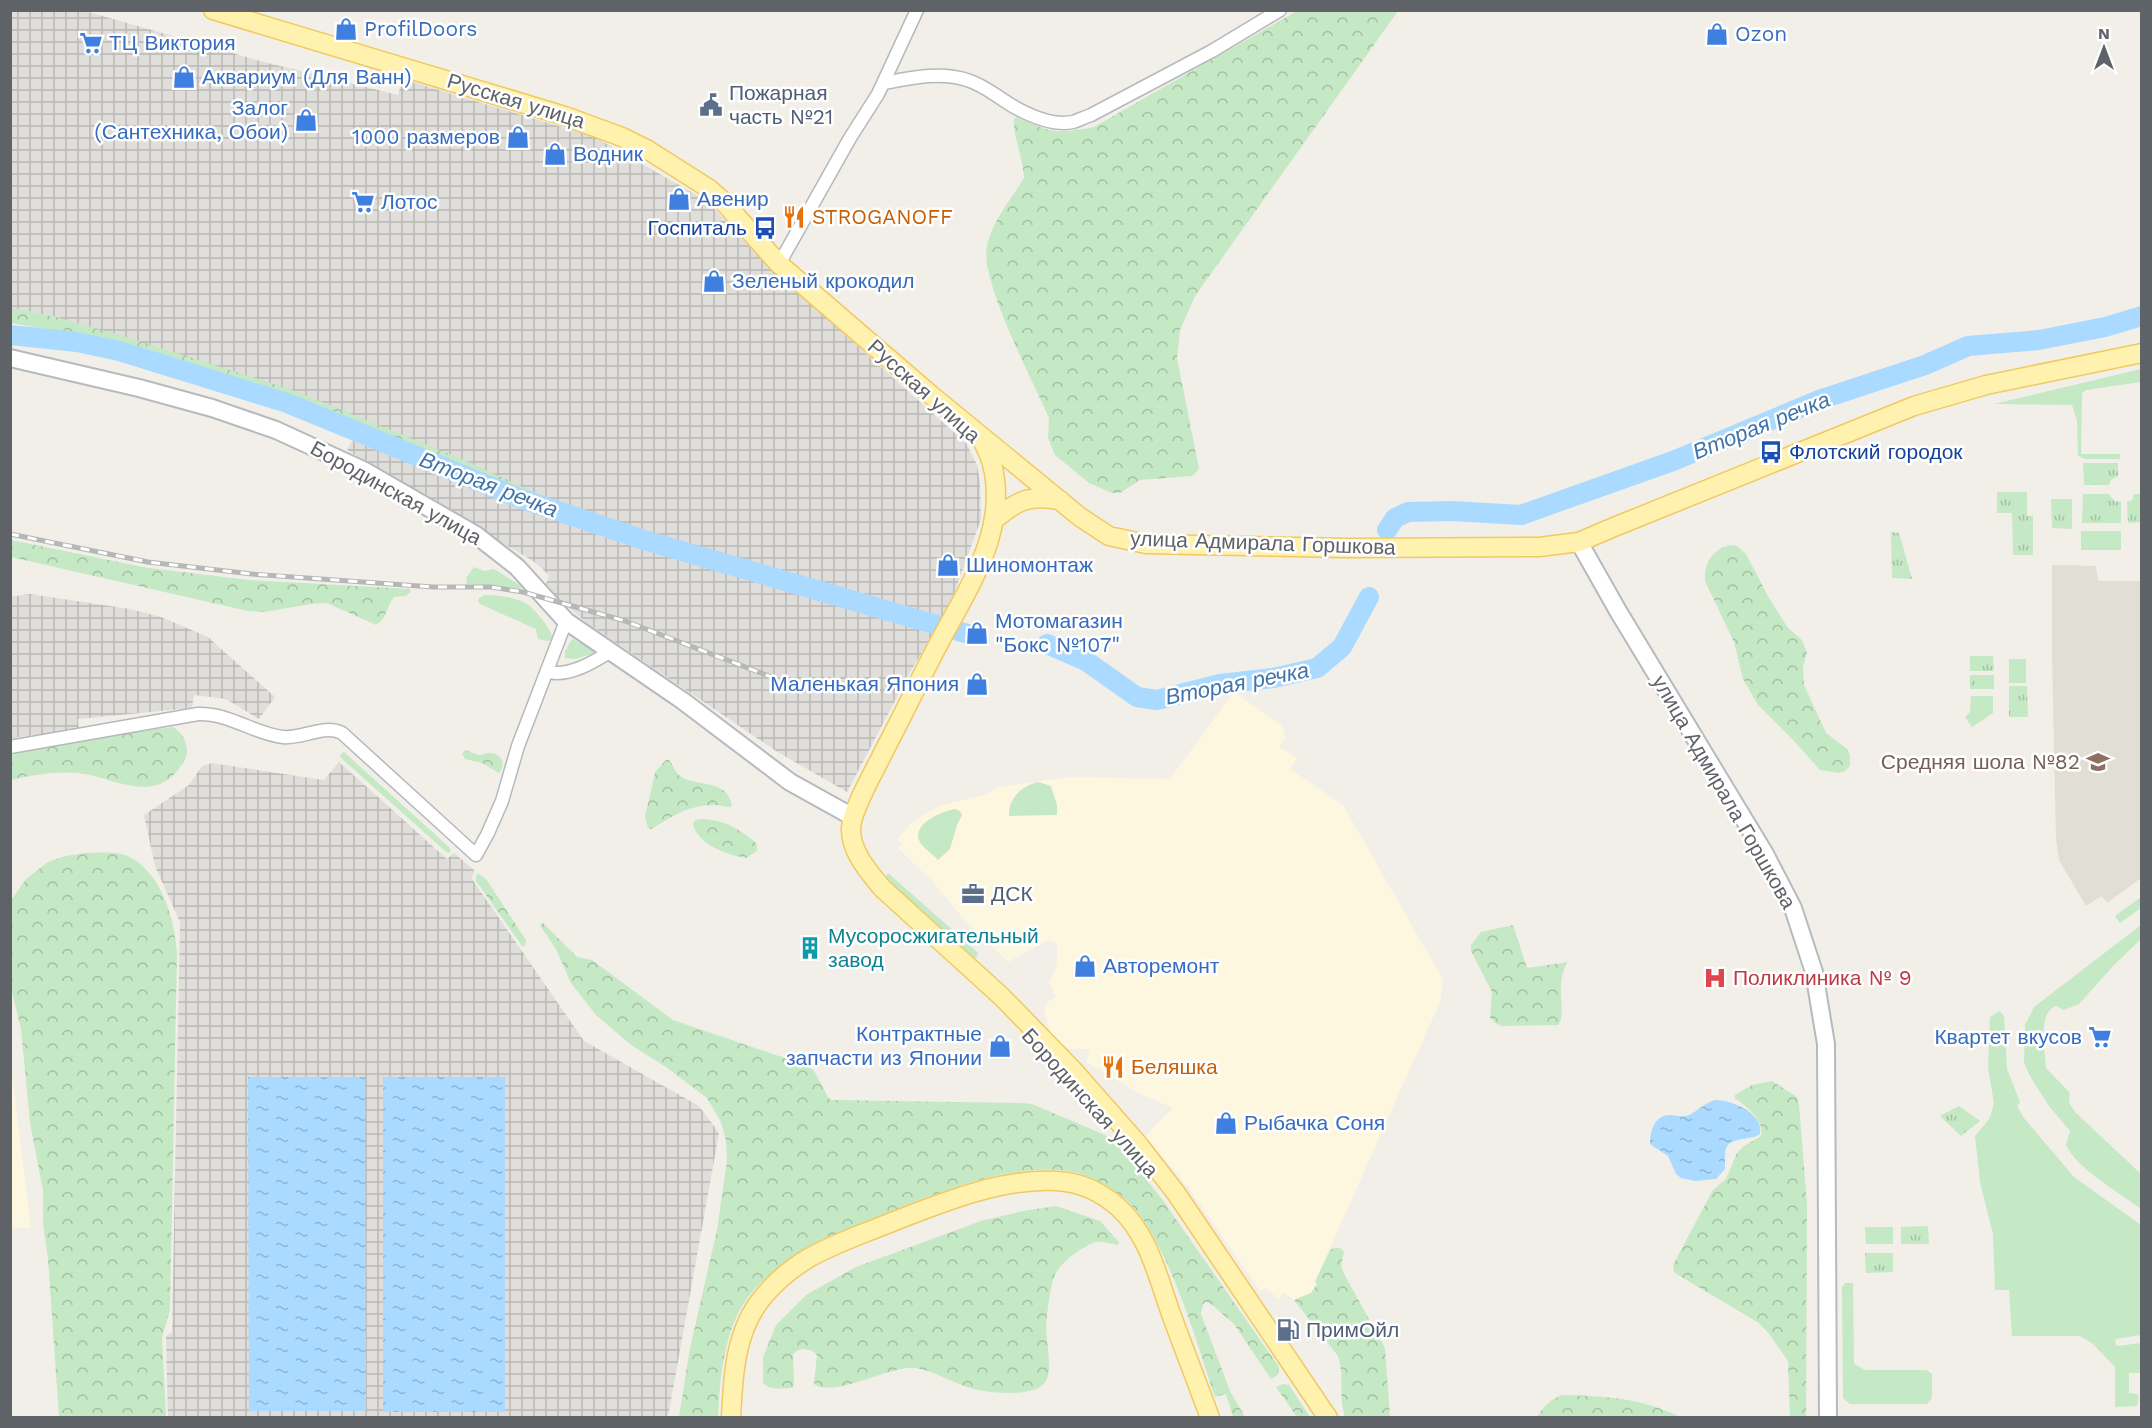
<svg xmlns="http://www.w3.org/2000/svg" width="2152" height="1428" font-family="'Work Sans',sans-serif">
	<defs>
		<pattern id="industrial-grid" width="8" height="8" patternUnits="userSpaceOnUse" patternTransform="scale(1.5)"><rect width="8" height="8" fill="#e0deda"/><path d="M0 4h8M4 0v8" fill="none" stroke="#b9b8b5"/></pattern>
		<pattern id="forest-crowns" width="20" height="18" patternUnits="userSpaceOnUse" patternTransform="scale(1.5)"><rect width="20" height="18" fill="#c5e8c5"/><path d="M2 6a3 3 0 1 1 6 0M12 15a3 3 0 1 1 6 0" fill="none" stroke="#a3c0a4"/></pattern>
		<pattern id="park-tufts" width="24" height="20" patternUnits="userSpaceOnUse" patternTransform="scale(1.5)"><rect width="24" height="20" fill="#c5e8c5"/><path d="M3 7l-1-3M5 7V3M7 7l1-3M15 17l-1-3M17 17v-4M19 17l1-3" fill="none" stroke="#a3c0a4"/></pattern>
		<pattern id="water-ripples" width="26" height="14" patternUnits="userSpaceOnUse" patternTransform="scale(1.5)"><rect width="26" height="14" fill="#aadaff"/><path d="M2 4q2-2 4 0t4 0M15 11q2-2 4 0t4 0" fill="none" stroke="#8eb4d2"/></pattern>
	</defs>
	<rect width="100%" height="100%" fill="#f1efe8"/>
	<g fill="#fef7e0">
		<polygon points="1234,692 1282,726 1285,738 1279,747 1297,758 1290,769 1343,805 1443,980 1440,1002 1315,1281 1318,1284 1311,1293 1294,1300 1284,1292 1279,1299 1265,1288 1261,1292 1188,1187 1145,1136 1173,1108 1139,1093 1086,1062 1091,1049 1070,1049 1053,1039 1044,1013 1047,1002 1056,997 1049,982 1057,964 1057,943 1048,940 1008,962 963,918 932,881 898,848 902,844 897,840 912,822 939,806 987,794 999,787 1070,777 1170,779"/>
		<polygon points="10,1068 11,1068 31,1228 11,1227"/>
	</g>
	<g fill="url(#industrial-grid)">
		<polygon points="10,11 85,11 264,62 398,95 402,79 595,137 707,201 767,265 966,443 977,465 980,482 981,519 950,605 908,676 847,792 776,751 587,623 545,587 549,575 533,561 347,450 364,420 52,316 11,308"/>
		<polygon points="30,594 130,609 161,617 208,637 275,697 259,719 226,699 194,695 192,708 78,719 79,730 11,738 10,597"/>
		<polygon points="339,762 447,859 454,853 474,870 472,879 584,1041 699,1106 719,1133 668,1417 168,1417 166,1336 172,1332 180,922 155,866 144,815 189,785 202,766 212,763 324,780"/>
	</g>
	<polygon fill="#e1ded6" points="2052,565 2096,566 2098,581 2141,581 2141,878 2107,903 2102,896 2086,906 2059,860 2056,840 2052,654"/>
	<g fill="#c5e8c5">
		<polygon points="2141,369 2141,382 2086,390 2082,393 2081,454 2120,454 2120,459 2084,459 2078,455 2077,421 2072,405 1994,404"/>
		<rect x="2081" y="531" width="40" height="19"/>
		<polygon points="474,567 484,571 494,569 523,587 519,589 467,584 466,578"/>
		<path d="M 485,595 C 497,595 516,597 527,604 C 536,610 571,650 538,639 L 536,629 L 480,604 L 478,601 L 479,598 Z"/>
		<polygon points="572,639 594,649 594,653 576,659 565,658 565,651"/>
		<rect x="2009" y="659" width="17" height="24"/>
		<polygon points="1971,696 1993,696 1993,713 1972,727 1965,717 1970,712"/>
		<path d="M 1038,782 L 1051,786 L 1057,805 L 1057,815 L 1009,816 C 1008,798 1022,786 1038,782 Z"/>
		<path d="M 955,809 L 960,811 L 962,815 L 957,825 L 950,849 L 938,860 C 933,854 924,849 920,842 C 910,824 943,811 955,809 Z"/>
		<polygon points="888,873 975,950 978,953 977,957 974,958 904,896 886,877"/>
		<polygon points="2141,897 2141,908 2120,923 2115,916"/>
		<path d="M 2141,925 L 2141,939 L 2114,965 L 2079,1004 L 2064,1010 L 2056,1006 C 2037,1013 2045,1051 2046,1068 L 2070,1093 L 2069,1103 L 2076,1113 L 2141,1174 L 2141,1209 C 2120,1193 2076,1168 2066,1145 L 2070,1131 L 2049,1106 L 2031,1078 L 2024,1063 L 2025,1025 L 2034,1007 Z"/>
		<polygon points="2000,1011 2004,1016 2007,1069 2020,1102 2017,1106 2024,1118 2074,1177 2141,1225 2141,1335 2116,1339 2115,1342 2117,1346 2141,1343 2141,1373 2129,1373 2129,1393 2137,1394 2139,1396 2137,1406 2115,1407 2115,1367 2093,1344 2080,1336 2012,1336 2009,1290 1995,1290 1993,1234 1980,1182 1975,1136 1990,1118 1994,1103 1988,1068 1990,1017"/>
		<polygon points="1865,1227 1893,1227 1893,1244 1866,1244"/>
		<polygon points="1845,1283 1853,1283 1854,1364 1865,1370 1926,1370 1932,1374 1932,1398 1927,1404 1850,1404 1843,1398 1842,1287"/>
	</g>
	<g fill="url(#forest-crowns)">
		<path d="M 1297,11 L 1398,11 L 1195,296 L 1180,330 L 1177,358 L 1199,469 L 1192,476 L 1140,480 L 1120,493 L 1112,493 L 1089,483 L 1055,455 L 1048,438 L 1049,418 C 1034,383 979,279 987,246 C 992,221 1011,200 1024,178 C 1024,161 1012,132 1014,119 L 1017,117 C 1050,133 1057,134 1094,127 Z"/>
		<polygon points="11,308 52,316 123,336 290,389 457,457 565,506 560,508 292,398 119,345 73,334 11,323"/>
		<path d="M 11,540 L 148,568 L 249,580 L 409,589 L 411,592 L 405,596 L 394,597 C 387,606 386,620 376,625 L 327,603 L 311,604 L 264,612 L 248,611 L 11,557 Z"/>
		<path d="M 1730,545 L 1737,546 L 1746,554 L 1769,598 L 1788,628 L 1802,640 L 1807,653 L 1803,667 L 1804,685 L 1826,733 L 1847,749 L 1850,755 L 1850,766 L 1845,771 L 1838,773 L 1820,770 L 1794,741 L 1758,705 L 1743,679 L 1734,642 L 1705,581 C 1704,563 1712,550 1730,545 Z"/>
		<path d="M 173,727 C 181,732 187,741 187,750 C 188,758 182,764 178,770 C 151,804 113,777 79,773 C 56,771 33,775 11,780 L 10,755 L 102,736 Z"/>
		<path d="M 465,750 C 470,751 474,754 479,755 C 484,755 484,753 489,753 C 501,753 507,764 499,773 L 482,763 L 465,759 L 462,754 Z"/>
		<polygon points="344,752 449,847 451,851 448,853 444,850 341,758 340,755"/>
		<path d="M 666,760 L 669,760 C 673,765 675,772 680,776 C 698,788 726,778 732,805 L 730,807 C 725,807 720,805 715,805 C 687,805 674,816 651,829 L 648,828 L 645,816 L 654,778 L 655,772 Z"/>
		<path d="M 700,819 C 723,819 740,829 757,844 L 757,851 L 746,858 C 727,855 697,844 693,824 L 695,820 Z"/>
		<path d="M 86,853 C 99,853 116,851 128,856 C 162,873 174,918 177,952 L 170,1310 L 162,1338 L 166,1417 L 59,1417 L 48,1258 L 43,1224 L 43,1190 L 30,1123 L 21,1029 L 11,988 L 10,902 L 26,879 L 48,862 L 65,856 Z"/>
		<polygon points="479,874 486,879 526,940 525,946 522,946 476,881 476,875"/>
		<path d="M 543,923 L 577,957 L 592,960 L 673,1020 L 808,1066 L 814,1071 L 828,1097 L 831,1100 L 1021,1103 L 1032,1104 L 1105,1135 L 1124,1152 L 1162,1199 L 1279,1367 L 1278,1375 L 1271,1379 L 1234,1324 L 1211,1304 L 1206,1302 L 1203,1304 L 1201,1314 L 1230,1391 L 1245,1417 L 1233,1417 L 1226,1394 L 1215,1397 C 1197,1344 1166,1232 1123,1197 C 1104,1182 1082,1171 1057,1170 C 996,1167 931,1195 875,1218 C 851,1228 826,1236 804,1249 C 786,1260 766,1276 752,1292 C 724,1325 720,1377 718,1417 L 679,1417 L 690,1348 L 717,1230 L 727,1161 L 726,1141 L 721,1122 L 707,1098 L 666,1067 L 631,1045 L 596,1015 L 571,983 L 556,949 L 541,927 L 540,924 Z"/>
		<path d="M 1513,925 L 1527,968 L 1568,962 C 1553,984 1568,1014 1558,1025 L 1502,1026 L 1497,1024 L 1490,1018 L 1492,992 L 1471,951 L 1471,945 L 1481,932 Z"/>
		<path d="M 1772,1081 L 1797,1097 L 1799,1105 L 1807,1204 L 1806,1417 L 1790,1417 L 1788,1361 L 1770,1335 L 1759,1323 L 1678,1275 L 1674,1272 L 1673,1265 L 1713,1190 L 1726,1179 L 1737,1153 L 1744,1146 L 1761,1136 C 1764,1119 1748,1108 1735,1098 L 1735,1095 L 1752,1085 Z"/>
		<path d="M 1056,1206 L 1100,1221 L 1119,1242 L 1118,1245 C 1112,1244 1102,1241 1095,1242 C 1083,1246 1058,1264 1054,1277 C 1050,1289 1047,1313 1046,1326 C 1046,1341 1053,1368 1046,1381 C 1036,1399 984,1393 967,1387 C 950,1381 934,1371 916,1368 C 893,1364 833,1399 814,1384 L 817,1355 C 812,1348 798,1347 793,1354 L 794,1382 L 793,1388 C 783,1388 770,1391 763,1383 L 763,1357 L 776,1325 L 806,1295 L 856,1267 L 981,1221 L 1023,1211 Z"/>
		<path d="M 1334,1248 L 1340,1248 L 1344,1252 L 1341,1265 L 1343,1272 L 1385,1348 L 1390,1417 L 1345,1417 C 1338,1397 1345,1376 1338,1356 L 1294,1300 L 1311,1293 L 1317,1284 L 1315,1282 L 1330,1250 Z"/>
		<polygon points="1283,1384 1289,1385 1310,1417 1297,1417 1276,1387"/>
		<path d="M 1562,1395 C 1604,1396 1643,1398 1680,1417 L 1537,1417 C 1544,1406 1550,1400 1562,1395 Z"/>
	</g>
	<g fill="url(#park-tufts)">
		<polygon points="2083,463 2118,463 2118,476 2111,480 2109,485 2084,485"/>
		<polygon points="1997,492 2027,492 2027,516 2033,516 2033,555 2013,555 2012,513 1997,513"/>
		<polygon points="2083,494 2109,494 2114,501 2121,502 2121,523 2082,523"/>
		<polygon points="2134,494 2141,494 2141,522 2128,523 2127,502 2132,500"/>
		<polygon points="2051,499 2072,499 2072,529 2052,528"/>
		<polygon points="1891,532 1899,533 1912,579 1892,578"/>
		<polygon points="1970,656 1993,656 1994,671 1970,671"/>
		<rect x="1970" y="675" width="24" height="14"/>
		<polygon points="2009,686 2027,686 2028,717 2009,717"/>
		<polygon points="1959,1106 1980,1121 1961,1136 1940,1116"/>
		<polygon points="1928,1226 1929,1244 1901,1244 1901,1227"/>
		<polygon points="1865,1253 1893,1253 1893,1272 1866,1273"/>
	</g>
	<g fill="url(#water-ripples)">
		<polygon points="248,1077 365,1077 366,1411 249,1411"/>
		<rect x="383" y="1077" width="122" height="335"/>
		<path d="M 1715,1100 C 1732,1100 1764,1113 1760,1134 C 1748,1142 1726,1135 1725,1154 C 1725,1159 1725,1164 1725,1169 L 1716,1179 L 1695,1181 L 1681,1178 L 1676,1174 L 1668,1156 L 1650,1144 C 1650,1132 1654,1115 1670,1115 C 1677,1115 1682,1118 1689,1115 C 1699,1110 1705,1103 1715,1100 Z"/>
	</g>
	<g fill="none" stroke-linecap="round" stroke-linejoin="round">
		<g stroke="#aadaff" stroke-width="20">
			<polyline points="10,335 77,342 119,351 287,403 519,498 644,540 968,634"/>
			<polyline points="1387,530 1395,518 1408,512 1452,511 1521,515 1673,461 1819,400 1925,365 1968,346 2039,340 2105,327 2142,316"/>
			<polyline points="1047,644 1086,661 1137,697 1157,700 1220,684 1273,678 1317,668 1342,647 1369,597"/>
		</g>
		<g stroke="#b5b8bc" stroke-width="15">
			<g id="minor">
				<path d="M 884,83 C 910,78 941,71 967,80 C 984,85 996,96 1011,105 C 1028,115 1053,126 1073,122 C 1079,120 1085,117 1091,115 L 1212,51 L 1280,10"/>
				<polyline points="779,264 850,138 878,94 917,10"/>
				<path d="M 548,672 C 569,677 594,662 611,651"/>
				<path d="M 10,747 L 198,714 C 230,713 254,734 283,737 C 303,739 323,724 342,733 L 476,855 L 488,833 L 502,801 L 518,746 L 566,621"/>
			</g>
		</g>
		<g stroke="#b6babf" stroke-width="20">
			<g id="secondary">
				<polyline points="10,358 139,388 212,408 276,430 363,470 476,535 517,567 566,621 683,701 790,782 853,817"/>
				<polyline points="1579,542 1618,611 1765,854 1793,908 1814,972 1826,1044 1828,1418"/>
			</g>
		</g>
		<g stroke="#f2c960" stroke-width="21">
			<g id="primary">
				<polyline points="213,10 565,116 622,137 648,150 708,188 722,200 779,264 931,395 1080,517 1109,536 1146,544 1345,548 1539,547 1579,542 1614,527 1914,406 1986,385 2142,353"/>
				<path d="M 982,439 C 985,447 990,455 992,464 C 1009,530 968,588 939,643 C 920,679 902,717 883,753 C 874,772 852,809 851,828 C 850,851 869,872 882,888 L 1002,997 L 1073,1070 L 1138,1144 L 1176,1193 L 1328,1418"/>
				<path d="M 994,520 C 1018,500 1028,495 1060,500"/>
				<path d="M 731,1418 C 733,1376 735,1330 763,1297 C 775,1282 791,1269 807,1259 C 831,1245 857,1236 882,1226 C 936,1205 998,1178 1056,1181 C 1080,1182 1101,1192 1118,1207 C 1148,1234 1157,1274 1170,1311 C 1183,1347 1197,1382 1210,1418"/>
			</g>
		</g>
		<use href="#minor" stroke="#fff" stroke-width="12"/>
		<use href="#secondary" stroke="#fff" stroke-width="16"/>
		<use href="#primary" stroke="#fff2af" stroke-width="18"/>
		<g stroke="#b6b7b8" stroke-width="5">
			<polyline id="rail" points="10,534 148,562 252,574 433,587 491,587 523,592 625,621 774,678"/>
		</g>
		<use href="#rail" stroke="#fff" stroke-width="3" stroke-dasharray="9" stroke-linecap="butt"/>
	</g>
	<defs>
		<g id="shop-bare" transform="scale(1.8)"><path d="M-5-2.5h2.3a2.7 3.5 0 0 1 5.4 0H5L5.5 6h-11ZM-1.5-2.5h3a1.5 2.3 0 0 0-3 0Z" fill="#3f7fe0" stroke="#fff" stroke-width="2.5" paint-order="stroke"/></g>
		<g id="supermarket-bare" transform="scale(1.8)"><path d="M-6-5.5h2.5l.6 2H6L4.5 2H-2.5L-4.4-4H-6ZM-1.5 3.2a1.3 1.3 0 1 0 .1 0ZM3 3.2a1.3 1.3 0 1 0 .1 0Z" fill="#3f7fe0" stroke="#fff" stroke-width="2.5" paint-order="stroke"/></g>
		<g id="civic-bare" transform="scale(1.8)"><path d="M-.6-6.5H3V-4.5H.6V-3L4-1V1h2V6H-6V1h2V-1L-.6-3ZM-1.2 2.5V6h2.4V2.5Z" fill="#5c6f8a" stroke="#fff" stroke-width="2.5" paint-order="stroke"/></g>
		<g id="restaurant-bare" transform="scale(1.8)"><path d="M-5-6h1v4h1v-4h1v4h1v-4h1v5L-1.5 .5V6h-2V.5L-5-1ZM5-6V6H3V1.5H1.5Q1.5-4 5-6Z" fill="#e8710a" stroke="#fff" stroke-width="2.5" paint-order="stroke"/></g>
		<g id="bus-bare" transform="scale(1.8)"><path d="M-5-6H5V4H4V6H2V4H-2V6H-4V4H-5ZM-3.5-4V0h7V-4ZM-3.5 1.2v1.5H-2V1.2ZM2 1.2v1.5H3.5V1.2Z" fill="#1a4fb4" stroke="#fff" stroke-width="2.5" paint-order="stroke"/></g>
		<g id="school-bare" transform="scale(1.8)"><path d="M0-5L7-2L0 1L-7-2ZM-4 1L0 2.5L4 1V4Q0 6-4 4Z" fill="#8d6e63" stroke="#fff" stroke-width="2.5" paint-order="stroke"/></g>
		<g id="office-bare" transform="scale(1.8)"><path d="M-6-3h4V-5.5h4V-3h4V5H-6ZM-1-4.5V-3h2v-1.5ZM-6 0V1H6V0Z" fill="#5c6f8a" stroke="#fff" stroke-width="2.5" paint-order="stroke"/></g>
		<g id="building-bare" transform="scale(1.8)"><path d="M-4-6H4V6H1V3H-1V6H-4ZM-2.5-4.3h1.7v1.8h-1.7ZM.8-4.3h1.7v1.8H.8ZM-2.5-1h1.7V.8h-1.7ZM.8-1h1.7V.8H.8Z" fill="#0f9aa8" stroke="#fff" stroke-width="2.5" paint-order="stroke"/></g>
		<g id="hospital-bare" transform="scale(1.8)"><path d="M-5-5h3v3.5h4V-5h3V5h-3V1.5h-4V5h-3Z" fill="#e0444e" stroke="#fff" stroke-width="2.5" paint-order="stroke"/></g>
		<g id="fuel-bare" transform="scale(1.8)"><path d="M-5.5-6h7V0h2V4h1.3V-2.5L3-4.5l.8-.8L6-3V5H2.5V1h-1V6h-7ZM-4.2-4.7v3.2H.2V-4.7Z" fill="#5c6f8a" stroke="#fff" stroke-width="2.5" paint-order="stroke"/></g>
	</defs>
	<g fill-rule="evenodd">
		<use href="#shop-bare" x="346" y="29"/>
		<use href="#shop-bare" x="1717" y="34"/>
		<use href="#supermarket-bare" x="91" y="43"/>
		<use href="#shop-bare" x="184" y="77"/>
		<use href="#civic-bare" x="711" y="105"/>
		<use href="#shop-bare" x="306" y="120"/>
		<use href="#shop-bare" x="518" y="137"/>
		<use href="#shop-bare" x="555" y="154"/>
		<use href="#shop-bare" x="679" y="199"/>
		<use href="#supermarket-bare" x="363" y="202"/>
		<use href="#restaurant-bare" x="794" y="217"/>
		<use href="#bus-bare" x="765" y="228"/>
		<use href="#shop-bare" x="714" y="281"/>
		<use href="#bus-bare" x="1771" y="452"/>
		<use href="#shop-bare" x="948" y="565"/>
		<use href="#shop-bare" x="977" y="633"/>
		<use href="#shop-bare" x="977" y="684"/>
		<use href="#school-bare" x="2098" y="762"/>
		<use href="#office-bare" x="973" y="894"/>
		<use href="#building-bare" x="810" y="948"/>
		<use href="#shop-bare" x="1085" y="966"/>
		<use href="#hospital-bare" x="1715" y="978"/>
		<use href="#supermarket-bare" x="2100" y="1037"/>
		<use href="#shop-bare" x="1000" y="1046"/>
		<use href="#restaurant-bare" x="1113" y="1067"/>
		<use href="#shop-bare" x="1226" y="1123"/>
		<use href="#fuel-bare" x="1288" y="1330"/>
	</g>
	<g text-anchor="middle" stroke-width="5" stroke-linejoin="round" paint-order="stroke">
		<g font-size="21" fill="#366cbe" stroke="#fff" text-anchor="start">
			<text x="364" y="36">ProfilDoors</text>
			<text x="1735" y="41">Ozon</text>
			<text x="109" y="50">ТЦ Виктория</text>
			<text x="202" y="84">Аквариум (Для Ванн)</text>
			<text x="288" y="115" text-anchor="end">Залог<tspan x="288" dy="24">(Сантехника, Обои)</tspan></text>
			<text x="500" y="144" text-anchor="end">1000 размеров</text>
			<text x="573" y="161">Водник</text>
			<text x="697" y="206">Авенир</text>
			<text x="381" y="209">Лотос</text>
			<text x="732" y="288">Зеленый крокодил</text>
			<text x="966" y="572">Шиномонтаж</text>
			<text x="995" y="628">Мотомагазин<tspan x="995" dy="24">"Бокс №107"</tspan></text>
			<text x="959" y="691" text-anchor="end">Маленькая Япония</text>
			<text x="1103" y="973">Авторемонт</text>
			<text x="982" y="1041" text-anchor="end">Контрактные<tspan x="982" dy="24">запчасти из Японии</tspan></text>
			<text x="2082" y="1044" text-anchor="end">Квартет вкусов</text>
			<text x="1244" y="1130">Рыбачка Соня</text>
		</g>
		<g font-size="21" fill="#4e5e75" stroke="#fff" text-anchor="start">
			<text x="729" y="100">Пожарная<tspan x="729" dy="24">часть №21</tspan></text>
			<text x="991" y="901">ДСК</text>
			<text x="1306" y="1337">ПримОйл</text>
		</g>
		<g font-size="21" fill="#5f6368" stroke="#fff">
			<text transform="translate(516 101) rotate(17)" y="7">Русская улица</text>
			<text transform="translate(924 391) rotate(42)" y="7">Русская улица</text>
			<text transform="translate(396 493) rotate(29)" y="7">Бородинская улица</text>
			<text transform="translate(1263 543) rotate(2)" y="7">улица Адмирала Горшкова</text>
			<text transform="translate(1724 792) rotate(60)" y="7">улица Адмирала Горшкова</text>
			<text transform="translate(1090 1103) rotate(48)" y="7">Бородинская улица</text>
		</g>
		<g font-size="21" fill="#c56008" stroke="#fff" text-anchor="start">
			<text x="812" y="224">STROGANOFF</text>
			<text x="1131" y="1074">Беляшка</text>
		</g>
		<g font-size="21" fill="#164399" stroke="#fff" text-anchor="end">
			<text x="747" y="235">Госпиталь</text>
			<text x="1789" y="459" text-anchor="start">Флотский городок</text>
		</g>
		<g font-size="21" fill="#785e54" stroke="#fff" text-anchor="end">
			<text x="2080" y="769">Средняя шола №82</text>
		</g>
		<g font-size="21" fill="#0d838f" stroke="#fff" text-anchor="start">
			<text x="828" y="943">Мусоросжигательный<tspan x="828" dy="24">завод</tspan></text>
		</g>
		<g font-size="21" fill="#be3a42" stroke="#fff" text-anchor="start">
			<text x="1733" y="985">Поликлиника № 9</text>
		</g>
		<g font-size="22" font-style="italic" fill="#4174aa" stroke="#fff">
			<text transform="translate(1761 425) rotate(-22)" y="8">Вторая речка</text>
			<text transform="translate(489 484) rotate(21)" y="8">Вторая речка</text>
			<text transform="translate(1237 683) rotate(-11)" y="8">Вторая речка</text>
		</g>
	</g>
	<rect width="2152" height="1428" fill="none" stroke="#5f6368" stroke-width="24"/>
	<g transform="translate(2104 48)" stroke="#ffffff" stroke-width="4.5" paint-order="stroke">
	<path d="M0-4.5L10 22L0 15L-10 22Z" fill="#5f6368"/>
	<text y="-9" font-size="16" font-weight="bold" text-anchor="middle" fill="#5f6368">N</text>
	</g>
</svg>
